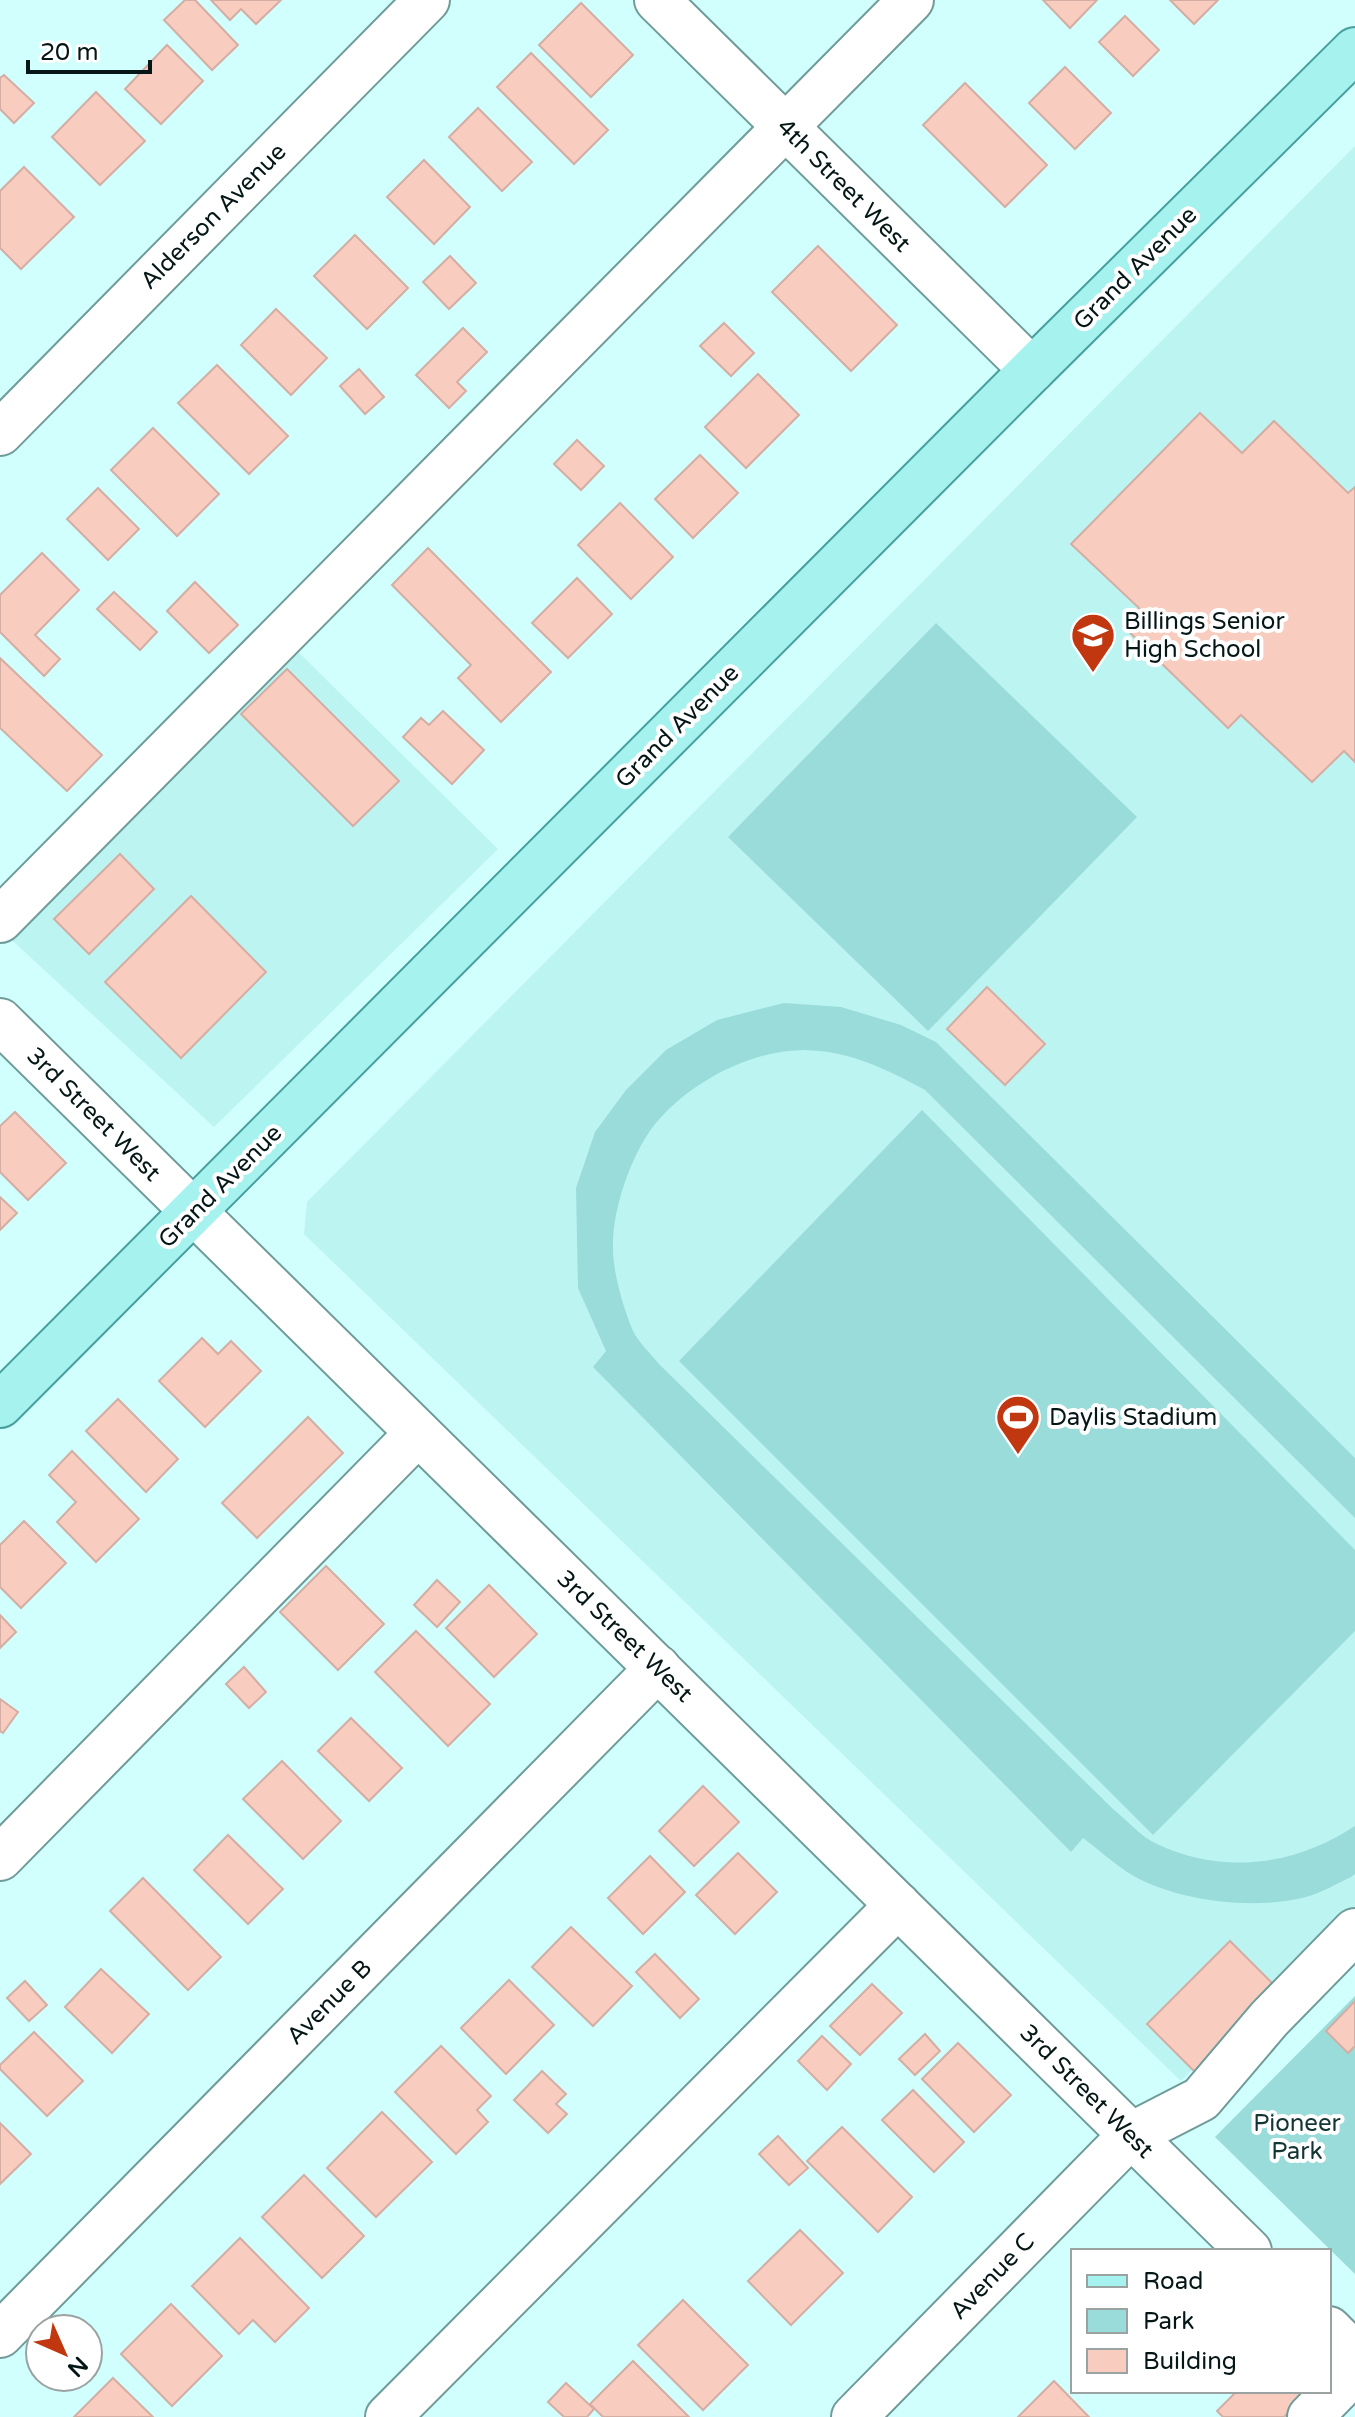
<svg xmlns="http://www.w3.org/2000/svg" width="1355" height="2417" font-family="'Varela Round',sans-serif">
	<rect width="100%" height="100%" fill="#d0fffd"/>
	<g fill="#bcf4f2">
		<polygon points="1355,146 1355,1906 1181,2081 304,1234 307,1202"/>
		<polygon points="281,635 498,849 214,1127 0,929"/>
	</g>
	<g fill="#9adcda">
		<polygon points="936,623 1137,817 928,1031 728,837"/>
		<path d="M 784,1003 L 841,1007 L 901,1025 L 936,1042 L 1355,1458 L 1355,1518 L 925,1090 C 886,1069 850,1051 805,1050 C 749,1050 686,1084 652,1128 C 630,1158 612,1211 613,1248 C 613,1273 623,1307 633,1331 C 639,1343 651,1354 659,1364 L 1113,1809 C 1127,1820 1141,1837 1157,1844 C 1223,1875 1295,1866 1355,1826 L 1355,1874 L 1351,1877 C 1336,1884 1321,1893 1306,1897 C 1253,1911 1173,1901 1127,1872 C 1112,1862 1098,1849 1083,1838 L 1071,1852 L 593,1367 L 606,1351 L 578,1288 L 576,1188 L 595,1132 L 626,1090 L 666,1050 L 717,1020 Z"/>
		<polygon points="922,1110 1355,1550 1355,1631 1153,1835 679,1361"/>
		<polygon points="1355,1996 1355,2274 1215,2137"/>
	</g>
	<g fill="#f9ccc0" stroke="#d4ada3" stroke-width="2">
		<polygon points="185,0 195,0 238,45 212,70 164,20"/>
		<polygon points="211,0 281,0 256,24 241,9 230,20"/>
		<polygon points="1043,0 1097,0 1070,28"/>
		<polygon points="1170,0 1218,0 1194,24"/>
		<polygon points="581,3 633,55 591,97 539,45"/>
		<polygon points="1125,16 1159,50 1133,76 1099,42"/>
		<polygon points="167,45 203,81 161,124 125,89"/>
		<polygon points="531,53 608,130 574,164 497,87"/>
		<polygon points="1065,67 1111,113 1075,149 1029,103"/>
		<polygon points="4,75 34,103 14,123 0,109 0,78"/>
		<polygon points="965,83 1047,165 1005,207 923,125"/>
		<polygon points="96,92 145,141 100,185 52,137"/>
		<polygon points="478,108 532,162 502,191 449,137"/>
		<polygon points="424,160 470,207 434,244 387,197"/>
		<polygon points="24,167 74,217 21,269 0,248 0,191"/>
		<polygon points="355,235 408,288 367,329 314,276"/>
		<polygon points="818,246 897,325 851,371 772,292"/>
		<polygon points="450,256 476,283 449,309 423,282"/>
		<polygon points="276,309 327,358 291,395 241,345"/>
		<polygon points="724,323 754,353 731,376 700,346"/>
		<polygon points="463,328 487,352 457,382 466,391 449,408 416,375"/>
		<polygon points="217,365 288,436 249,474 178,403"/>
		<polygon points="359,369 384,397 365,414 340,386"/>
		<polygon points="758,374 799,415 746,468 705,427"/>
		<polygon points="1200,413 1242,453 1274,421 1348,493 1355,487 1355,762 1344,751 1312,782 1241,715 1228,728 1123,626 1139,608 1071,544"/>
		<polygon points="153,428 219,494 177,536 111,470"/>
		<polygon points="577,440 604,466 581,490 554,464"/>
		<polygon points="700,455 738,493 693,538 655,499"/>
		<polygon points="98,488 139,529 108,560 67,519"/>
		<polygon points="620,503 673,557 631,599 578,545"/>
		<polygon points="428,548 551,672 501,722 458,678 471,665 392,585"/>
		<polygon points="42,553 79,590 35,635 60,659 44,676 0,632 0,595"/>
		<polygon points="577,578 612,614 568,658 532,623"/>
		<polygon points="195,582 238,625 209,653 167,611"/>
		<polygon points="114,592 157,632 140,650 97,609"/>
		<polygon points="0,658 102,755 67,791 0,728"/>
		<polygon points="287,669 399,781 353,826 241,714"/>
		<polygon points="443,711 484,750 452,784 403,737 421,718 429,725"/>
		<polygon points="120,854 154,889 89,954 54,919"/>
		<polygon points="191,896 266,972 181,1058 105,982"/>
		<polygon points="987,987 1045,1044 1005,1085 947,1029"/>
		<polygon points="15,1112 66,1163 28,1200 0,1172 0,1126"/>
		<polygon points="0,1197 17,1213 0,1230"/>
		<polygon points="202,1338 218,1354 231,1341 261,1371 205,1427 159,1381"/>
		<polygon points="118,1399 178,1459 146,1492 86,1431"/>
		<polygon points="308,1417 343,1453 257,1538 222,1503"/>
		<polygon points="72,1451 139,1519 96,1562 57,1522 76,1502 49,1475"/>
		<polygon points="24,1521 66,1563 21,1608 0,1587 0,1545"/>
		<polygon points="326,1566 384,1624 338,1670 280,1612"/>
		<polygon points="437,1580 460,1602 437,1627 414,1605"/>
		<polygon points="489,1585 537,1634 494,1677 446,1628"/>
		<polygon points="0,1615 16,1632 0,1648"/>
		<polygon points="416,1631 490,1704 448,1746 375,1672"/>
		<polygon points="244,1667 266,1692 249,1708 226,1684"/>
		<polygon points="0,1699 18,1712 3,1733 0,1731"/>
		<polygon points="351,1718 402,1768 369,1801 318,1751"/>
		<polygon points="282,1761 341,1821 303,1859 243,1799"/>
		<polygon points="703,1786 739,1822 694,1866 659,1831"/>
		<polygon points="228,1835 283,1889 248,1924 194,1870"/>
		<polygon points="738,1853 777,1892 735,1934 696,1895"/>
		<polygon points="650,1856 685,1892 643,1934 608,1898"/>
		<polygon points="143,1878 221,1957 188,1990 110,1911"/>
		<polygon points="571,1927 632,1986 593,2026 532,1967"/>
		<polygon points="1230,1941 1278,1989 1195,2072 1147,2024"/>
		<polygon points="655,1954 699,1999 680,2018 636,1972"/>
		<polygon points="101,1969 149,2014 112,2053 65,2007"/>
		<polygon points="509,1980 554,2025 506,2074 461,2028"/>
		<polygon points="25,1981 47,2005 29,2021 7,1998"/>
		<polygon points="872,1984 902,2013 860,2055 830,2026"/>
		<polygon points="1355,2001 1355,2046 1348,2053 1326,2031"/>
		<polygon points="34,2032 83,2081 47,2116 0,2069 0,2065"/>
		<polygon points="925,2034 940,2051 915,2075 899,2059"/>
		<polygon points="822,2036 851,2064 827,2090 798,2061"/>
		<polygon points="958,2043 1011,2095 974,2132 922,2079"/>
		<polygon points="441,2046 491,2096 477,2110 488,2122 456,2154 395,2092"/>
		<polygon points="542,2071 566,2094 556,2104 567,2114 548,2133 514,2100"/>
		<polygon points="913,2090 964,2142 934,2172 882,2120"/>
		<polygon points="382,2112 432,2162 376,2217 327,2168"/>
		<polygon points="0,2123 31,2154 0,2184"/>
		<polygon points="842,2127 912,2197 878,2232 807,2161"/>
		<polygon points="778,2136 808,2168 789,2185 759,2154"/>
		<polygon points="304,2175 364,2236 322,2278 262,2217"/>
		<polygon points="800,2230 843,2273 791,2325 748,2281"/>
		<polygon points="240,2238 309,2308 275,2342 253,2320 239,2334 192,2286"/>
		<polygon points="683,2300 748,2365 703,2410 638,2345"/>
		<polygon points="171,2304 222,2356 172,2406 121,2354"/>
		<polygon points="633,2361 689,2417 603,2417 590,2404"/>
		<polygon points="113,2378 153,2417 74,2417"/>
		<polygon points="1054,2381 1089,2417 1018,2417"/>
		<polygon points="566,2383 594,2409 587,2417 564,2417 548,2402"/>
		<polygon points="1237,2391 1303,2391 1306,2395 1284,2417 1223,2417 1217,2411"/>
	</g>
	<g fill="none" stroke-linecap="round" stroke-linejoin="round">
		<g stroke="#6f9b99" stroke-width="48">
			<g id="minor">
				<polyline points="657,0 1032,370"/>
				<polyline points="0,433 427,0"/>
				<polyline points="0,920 911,0"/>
				<polyline points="0,1021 1249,2251"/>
				<polyline points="0,1858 418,1433"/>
				<polyline points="1329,2329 1355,2355"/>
				<polyline points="0,2335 658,1668"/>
				<polyline points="388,2417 898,1905"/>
				<polyline points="854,2417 1131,2135 1201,2099 1269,2019 1355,1931"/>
				<polyline points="1310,2417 1355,2371"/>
			</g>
		</g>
		<g stroke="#469f9d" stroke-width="48">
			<polyline id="major" points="0,1405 1032,370 1355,50"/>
		</g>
		<use href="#minor" stroke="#fff" stroke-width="44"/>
		<use href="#major" stroke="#a5f2ef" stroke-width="44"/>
	</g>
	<defs>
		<g id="school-pin" transform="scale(2.3)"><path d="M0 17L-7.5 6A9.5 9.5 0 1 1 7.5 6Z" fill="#c03710" stroke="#fff"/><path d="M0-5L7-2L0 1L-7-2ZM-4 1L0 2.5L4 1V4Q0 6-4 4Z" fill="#fff"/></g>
		<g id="stadium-pin" transform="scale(2.3)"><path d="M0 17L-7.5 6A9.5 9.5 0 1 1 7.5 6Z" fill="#c03710" stroke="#fff"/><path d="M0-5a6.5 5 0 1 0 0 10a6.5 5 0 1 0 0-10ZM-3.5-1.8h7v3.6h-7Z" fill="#fff"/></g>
	</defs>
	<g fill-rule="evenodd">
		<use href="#school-pin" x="1093" y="635"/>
		<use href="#stadium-pin" x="1018" y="1417"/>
	</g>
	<g text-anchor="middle" stroke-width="8" stroke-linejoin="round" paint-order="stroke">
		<g font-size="24" fill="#051616" stroke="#fff">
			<text transform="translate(844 185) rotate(45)" y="8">4th Street West</text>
			<text transform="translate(213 216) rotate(-45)" y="8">Alderson Avenue</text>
			<text transform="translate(1135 268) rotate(-45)" y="8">Grand Avenue</text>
			<text transform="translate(677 726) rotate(-45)" y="8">Grand Avenue</text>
			<text transform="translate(94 1114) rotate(45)" y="8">3rd Street West</text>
			<text transform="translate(220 1186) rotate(-45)" y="8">Grand Avenue</text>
			<text transform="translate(625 1636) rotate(44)" y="8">3rd Street West</text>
			<text transform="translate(329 2002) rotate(-45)" y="8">Avenue B</text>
			<text transform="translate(1087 2091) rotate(45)" y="8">3rd Street West</text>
			<text transform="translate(992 2276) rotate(-46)" y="8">Avenue C</text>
		</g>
		<g font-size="24" fill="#051616" stroke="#fff" text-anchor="start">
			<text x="1124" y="629">Billings Senior<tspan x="1124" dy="28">High School</tspan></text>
			<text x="1049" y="1425">Daylis Stadium</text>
		</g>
		<g font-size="24" fill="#133534" stroke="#fff">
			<text x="1297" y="2131">Pioneer<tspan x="1297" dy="28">Park</tspan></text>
		</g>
	</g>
	<rect x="1071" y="2249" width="260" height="144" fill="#ffffff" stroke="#9ba2a2" stroke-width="2"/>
	<rect x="1087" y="2275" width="40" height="12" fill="#a5f2ef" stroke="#9ba2a2" stroke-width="2"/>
	<text x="1143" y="2289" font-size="24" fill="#051616">Road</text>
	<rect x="1087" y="2309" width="40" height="24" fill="#9adcda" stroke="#9ba2a2" stroke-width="2"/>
	<text x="1143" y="2329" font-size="24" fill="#051616">Park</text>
	<rect x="1087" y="2349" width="40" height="24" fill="#f9ccc0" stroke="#9ba2a2" stroke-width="2"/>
	<text x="1143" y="2369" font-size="24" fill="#051616">Building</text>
	<g transform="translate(64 2353) rotate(135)"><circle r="38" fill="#ffffff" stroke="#9ba2a2" stroke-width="2"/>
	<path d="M0-6L14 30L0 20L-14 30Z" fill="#c03710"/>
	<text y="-12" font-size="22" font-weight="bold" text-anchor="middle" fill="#051616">N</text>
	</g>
	<path d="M28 60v12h122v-12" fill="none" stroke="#051616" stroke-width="4"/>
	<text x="40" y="60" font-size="24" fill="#051616" stroke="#ffffff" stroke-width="6" paint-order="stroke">20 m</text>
</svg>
